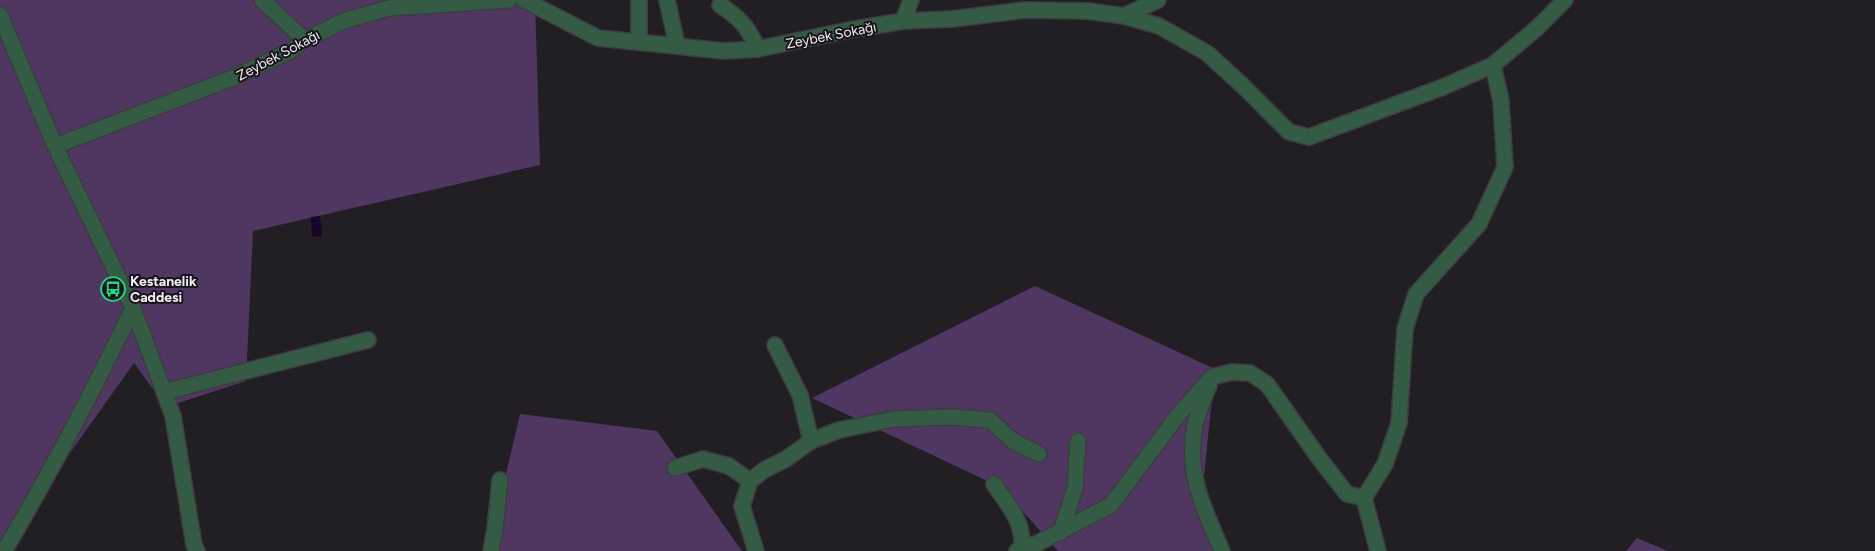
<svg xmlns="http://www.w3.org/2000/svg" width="1875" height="551" font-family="Figtree,sans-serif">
	<rect width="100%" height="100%" fill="#211e24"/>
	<g fill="#503762">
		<polygon points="0,0 535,0 540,165 253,231 246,381 166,407 134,363 0,551"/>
		<polygon points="1035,286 1215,369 1202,495 1221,551 1058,551 1002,488 812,398"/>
		<polygon points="520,414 657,431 742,551 488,551"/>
		<polygon points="1637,538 1668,551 1626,551"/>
	</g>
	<polygon fill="#1b0429" points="320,216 322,233 321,236 313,237 311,232 312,229 311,217"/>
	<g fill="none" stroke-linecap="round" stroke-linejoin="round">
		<g stroke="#3e3b41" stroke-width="18">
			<g id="minor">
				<polyline points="262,0 305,40"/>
				<polyline points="524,0 598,38 724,51 758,49 849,30 903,21 952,19 1025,10 1088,11 1124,16 1158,0"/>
				<polyline points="667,0 677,45"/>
				<path d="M 720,5 C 741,19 747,26 758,49"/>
				<polyline points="0,15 55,146 133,308 173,416 194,545 197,551"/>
				<polyline points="1124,16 1159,26 1207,53 1242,85 1289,132 1309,137 1443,87 1493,65 1537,28 1565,0"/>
				<polyline points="903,21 911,0"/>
				<polyline points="639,41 639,0"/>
				<polyline points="55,146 235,77 290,51 305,40 343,21 389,8 509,0"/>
				<polyline points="775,345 800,395 811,441"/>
				<path d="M 1209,385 C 1204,398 1198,412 1195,425 C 1186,476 1203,506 1222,551"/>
				<polyline points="164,392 368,340"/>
				<polyline points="675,468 703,459 729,466 750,481"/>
				<path d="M 994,484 C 1009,506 1024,522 1022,549"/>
				<polyline points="1364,498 1378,551"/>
				<polyline points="1061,532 1075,488 1078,441"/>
				<path d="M 4,551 C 51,472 93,391 133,308"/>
				<polyline points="491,551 495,529 500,480"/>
				<polyline points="756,551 742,506 750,481 764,470 786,459 811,441 839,430 894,419 951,417 990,420 1013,441 1039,454"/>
				<polyline points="1017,551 1038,543 1111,505 1178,415 1212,377 1232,372 1250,373 1267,384 1319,458 1347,494 1364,498 1385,464 1399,423 1405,329 1416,294 1479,224 1505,167 1501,101 1493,65"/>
			</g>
		</g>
		<use href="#minor" stroke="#345c44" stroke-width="15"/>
	</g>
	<defs>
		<g id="bus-ring" transform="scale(1.25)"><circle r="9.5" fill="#18141b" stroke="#24d886" stroke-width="1.5"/><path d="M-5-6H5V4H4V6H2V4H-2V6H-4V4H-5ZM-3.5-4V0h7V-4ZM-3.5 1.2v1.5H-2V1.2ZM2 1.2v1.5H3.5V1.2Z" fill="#24d886"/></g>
	</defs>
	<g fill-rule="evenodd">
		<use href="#bus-ring" x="113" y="289"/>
	</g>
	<g text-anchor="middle" stroke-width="4" stroke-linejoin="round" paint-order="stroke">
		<g font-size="14" fill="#f0edf2" stroke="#18141b">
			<text transform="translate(831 35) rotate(-11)" y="5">Zeybek Sokağı</text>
			<text transform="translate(278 55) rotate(-28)" y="5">Zeybek Sokağı</text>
		</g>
		<g font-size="14" font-weight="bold" fill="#f0edf2" stroke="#18141b" text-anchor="start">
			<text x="130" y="286">Kestanelik<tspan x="130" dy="16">Caddesi</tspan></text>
		</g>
	</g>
</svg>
